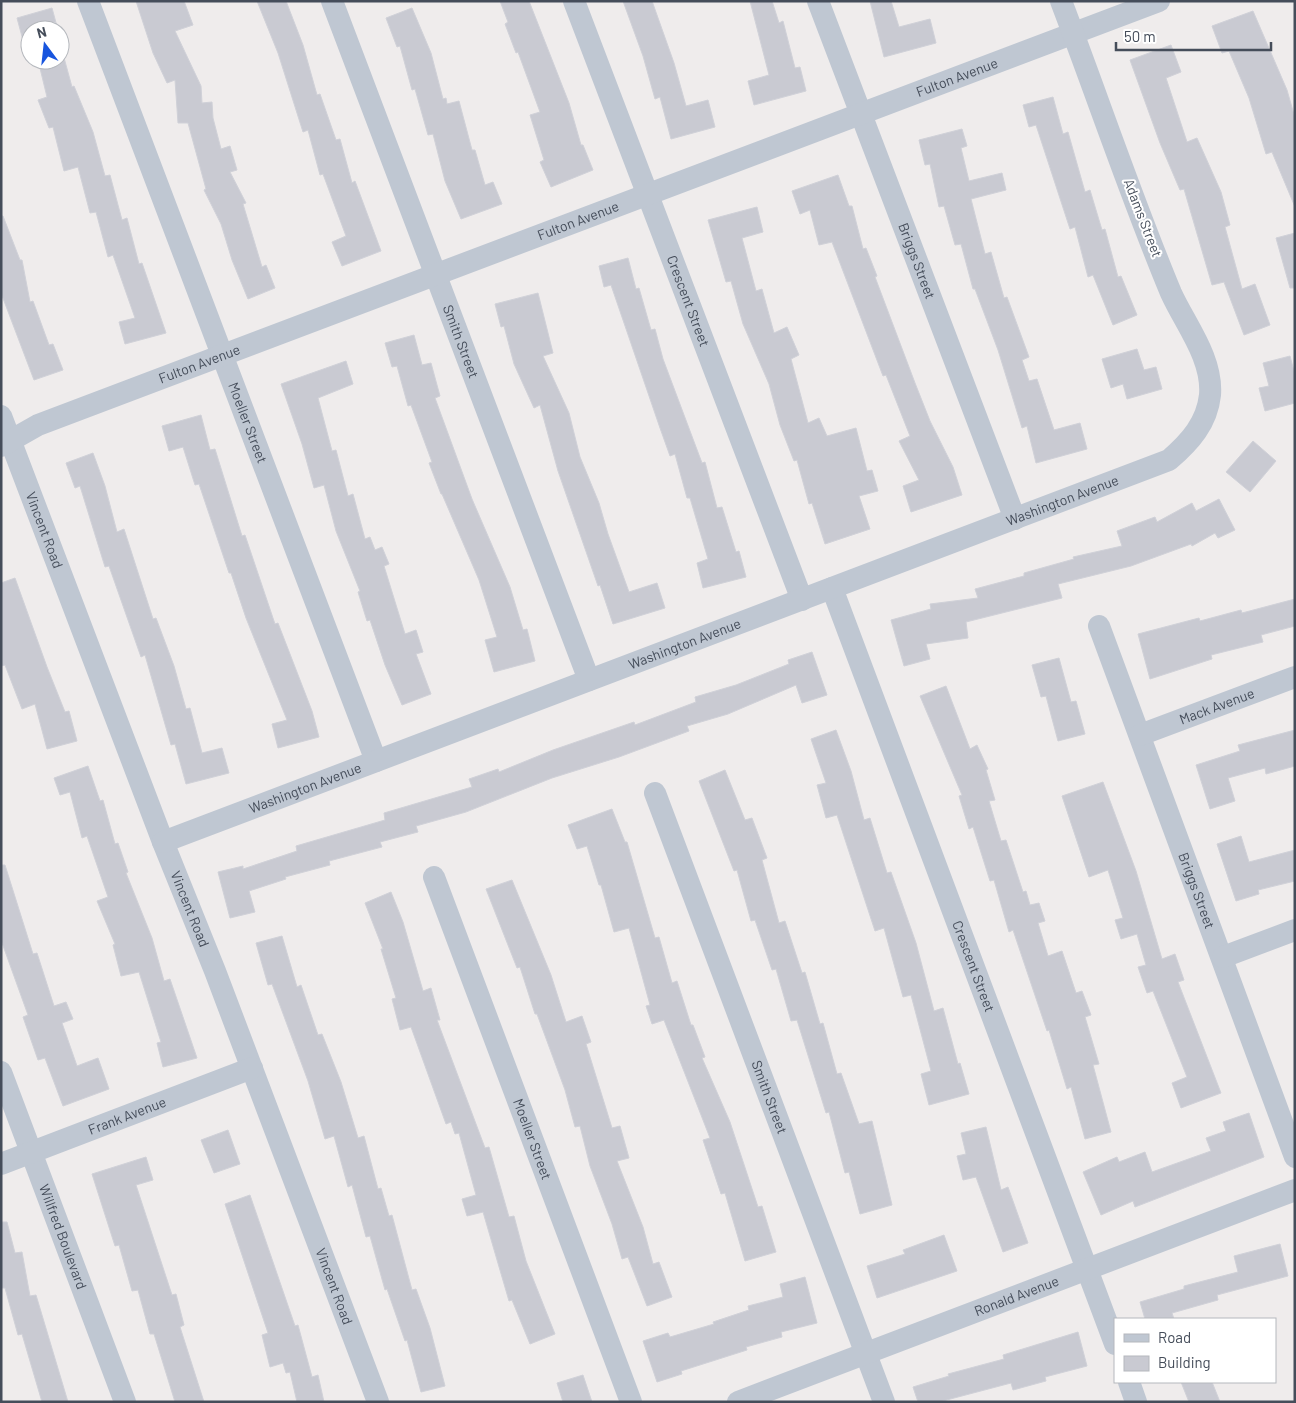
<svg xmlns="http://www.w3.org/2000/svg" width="1296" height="1403" font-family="Barlow,sans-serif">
	<rect width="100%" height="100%" fill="#efecec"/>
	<g fill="#c9cad2" stroke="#d0d1d8">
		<polygon points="136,1 184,1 193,25 175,31 201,86 202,103 212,102 213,118 221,149 230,146 237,170 230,172 246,203 243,204 262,267 266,265 275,288 248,299 232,260 221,224 204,190 206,189 188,123 178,123 175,80 167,83 153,53"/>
		<polygon points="257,1 286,1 303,45 317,95 320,94 336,140 340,139 352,183 355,181 381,251 342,266 332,242 346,236 323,174 320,175 308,130 303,132 278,53"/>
		<polygon points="500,1 529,1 569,103 581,145 583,145 593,170 551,187 540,162 544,160 530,115 540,112 518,52 516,53 505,24 508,22"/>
		<polygon points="623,1 652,1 674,63 686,106 708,100 715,127 671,139 660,97 655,99 643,56"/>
		<polygon points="750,1 772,1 779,23 783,21 795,68 800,67 806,91 754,105 748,81 769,75"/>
		<polygon points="870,1 891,1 899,27 930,19 936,43 884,57"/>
		<polygon points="52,8 58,30 30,30 30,42 24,44 17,18"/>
		<polygon points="412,8 431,53 443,99 446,98 447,104 459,101 472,150 475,150 485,185 493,182 502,204 461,219 445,181 433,134 428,135 415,89 412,90 400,46 397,47 386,18"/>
		<polygon points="1253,11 1287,90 1295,118 1295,207 1272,152 1266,154 1249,98 1229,51 1222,53 1212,26"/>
		<polygon points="60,43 72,87 74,86 93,132 105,176 110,175 122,220 127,218 139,264 142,263 166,333 125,344 119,322 135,318 113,255 108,257 96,212 90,213 78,167 64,171 53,127 49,128 38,100 47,97 38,60 60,60"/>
		<polygon points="1171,45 1181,72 1166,78 1187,142 1197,138 1221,192 1230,225 1225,227 1242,289 1255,284 1270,325 1244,335 1224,282 1212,285 1184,189 1180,190 1160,143 1130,60"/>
		<polygon points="1053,97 1063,134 1068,132 1085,192 1090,190 1102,230 1105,229 1118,277 1121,276 1137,315 1113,325 1093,275 1088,277 1075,227 1070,229 1036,125 1029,127 1023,105"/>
		<polygon points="962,129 967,146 961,148 969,181 1002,173 1006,190 971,199 985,254 991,252 1004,298 1007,297 1029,357 1022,360 1029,381 1037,379 1054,430 1080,423 1087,449 1036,463 1027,426 1022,428 998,350 975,289 973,289 961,244 955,245 944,206 939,207 930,164 925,165 919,140"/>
		<polygon points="838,175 849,206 852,206 863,249 866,248 877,276 875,277 915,383 930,421 953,467 962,495 911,512 903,486 919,480 899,441 910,436 886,375 883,376 832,242 819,245 810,210 800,214 792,191"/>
		<polygon points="757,207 763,232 742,238 756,291 762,289 774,333 787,327 799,355 791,359 808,423 819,418 827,436 856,428 867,471 872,470 878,491 859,496 870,529 825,544 812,503 809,504 797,460 794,461 780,425 769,384 743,324 731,281 726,282 708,220"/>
		<polygon points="1,216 3,216 20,260 22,260 30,302 33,301 49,345 53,344 63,370 34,380 1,293"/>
		<polygon points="1295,233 1295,288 1290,288 1276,238"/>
		<polygon points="628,258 636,289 639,288 651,330 655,329 663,359 702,463 705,462 717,508 722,507 736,552 739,551 746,577 703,588 697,563 708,559 690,498 687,498 675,454 670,456 660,428 611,285 604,287 599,266"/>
		<polygon points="538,293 553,353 543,356 569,413 580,457 599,503 608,534 629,592 657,583 665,608 613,624 600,585 598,586 558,471 540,405 534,408 514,364 504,326 501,327 495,304"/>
		<polygon points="414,335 422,365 431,363 440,396 435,398 472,499 510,587 523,630 527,629 535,661 494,672 485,640 497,637 479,580 442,494 441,494 429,463 432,462 411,405 408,406 397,366 392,367 385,343"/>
		<polygon points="1137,349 1144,370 1156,367 1162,389 1127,399 1123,384 1111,388 1102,359"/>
		<polygon points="1290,356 1295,375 1295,403 1265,411 1259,388 1269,386 1263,363"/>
		<polygon points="346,361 353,384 318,398 332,451 336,450 348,496 353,494 365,539 370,537 375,550 382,547 389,564 384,566 405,634 416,630 423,652 416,654 431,694 402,705 385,665 370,620 367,621 358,592 360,591 336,531 324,485 314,488 302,444 281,384"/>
		<polygon points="201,415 210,450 215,449 242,536 245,535 275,624 278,623 312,711 319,737 278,748 272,724 287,720 246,618 231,573 229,573 199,484 195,485 183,447 169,451 162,426"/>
		<polygon points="1253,441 1276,461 1250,492 1226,472"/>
		<polygon points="93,453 105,486 117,532 124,529 153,619 156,618 174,666 186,709 190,708 202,753 222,748 229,773 186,784 175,744 171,745 145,655 141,657 109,566 105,567 80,486 75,488 66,463"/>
		<polygon points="1219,499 1235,530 1218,538 1215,533 1192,546 1191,544 1131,566 1058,584 1062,598 966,622 968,638 926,644 930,659 904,666 891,620 931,609 930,604 978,598 975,589 1024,576 1024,573 1074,559 1073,557 1122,546 1117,531 1155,517 1157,522 1192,503 1196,511"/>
		<polygon points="15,578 47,667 65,712 69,711 77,741 47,749 35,704 22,709 5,665 1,666 1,583"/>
		<polygon points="1295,599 1295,626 1261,635 1263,642 1211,655 1212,659 1150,679 1138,634 1199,618 1200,621 1241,610 1242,613"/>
		<polygon points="812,652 827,695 802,703 796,685 728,714 687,726 689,731 619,757 552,778 466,812 416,826 418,832 380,842 382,847 329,861 330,865 285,877 286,879 249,891 255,912 230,918 218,872 243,866 243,869 297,851 296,846 385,820 384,813 472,787 469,779 498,769 499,772 553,750 634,722 635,725 696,702 695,697 736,685 789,664 788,660"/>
		<polygon points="1059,658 1071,702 1076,701 1085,734 1058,741 1046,696 1041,697 1032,665"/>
		<polygon points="946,686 970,749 977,745 988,769 986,770 995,800 989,801 1001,841 1006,840 1023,892 1026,891 1030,905 1039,903 1045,921 1038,923 1048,956 1062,951 1076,993 1082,991 1091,1015 1085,1017 1099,1064 1093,1065 1111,1132 1085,1139 1071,1087 1067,1089 1049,1030 1047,1031 1013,930 1009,932 994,880 990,881 973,827 969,829 959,796 962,795 920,696"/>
		<polygon points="836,730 851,771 864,820 870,818 887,873 891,872 916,943 934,1011 943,1008 958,1064 960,1063 969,1094 929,1105 921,1074 931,1071 911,995 903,997 884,928 875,931 837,815 826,818 817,785 826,783 811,739"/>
		<polygon points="1295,730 1295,766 1266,774 1265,768 1228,778 1235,801 1210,809 1196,765 1240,751 1238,745"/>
		<polygon points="88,766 100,801 103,800 115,844 118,843 128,872 126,873 152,938 164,981 170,979 197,1058 163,1067 157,1043 161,1042 139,972 121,976 113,945 115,944 97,901 108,897 87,836 82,838 70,792 60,795 54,778"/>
		<polygon points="725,770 745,820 752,818 767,858 762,860 779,923 785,921 802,973 805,972 820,1024 823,1023 837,1074 841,1073 859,1124 872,1121 892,1205 860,1214 849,1172 845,1173 829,1112 826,1113 797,1020 791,1021 776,969 772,970 755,920 751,921 737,870 734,871 699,781"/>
		<polygon points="1103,782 1136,871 1162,959 1175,954 1184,980 1178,982 1221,1093 1181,1108 1172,1083 1187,1077 1153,991 1147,993 1138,967 1146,965 1137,934 1121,939 1115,920 1123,918 1108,870 1089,877 1062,796"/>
		<polygon points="612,809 625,842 627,842 655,938 659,937 672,983 677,981 691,1025 693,1025 705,1057 702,1058 730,1122 758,1207 762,1206 776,1252 745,1261 725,1193 721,1194 703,1140 710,1138 664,1020 652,1024 646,1006 650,1005 629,928 614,932 601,885 599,885 587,846 577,849 568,825"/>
		<polygon points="1241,836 1249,862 1295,850 1295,881 1258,890 1259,894 1236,901 1217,844"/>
		<polygon points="1,865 5,865 33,954 37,953 54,1006 66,1002 73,1019 62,1023 77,1066 98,1058 109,1089 63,1106 45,1058 38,1060 23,1017 28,1015 1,940"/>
		<polygon points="512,880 551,975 566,1022 582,1016 591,1042 586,1044 612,1128 620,1126 629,1158 617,1161 643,1227 653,1264 659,1262 672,1297 647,1306 628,1257 622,1259 612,1224 590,1166 580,1126 575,1127 565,1090 537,1014 535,1014 520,967 517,968 486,889"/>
		<polygon points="391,892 403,922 423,991 431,988 440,1020 437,1020 485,1148 489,1147 509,1217 514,1216 526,1261 555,1334 530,1344 512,1300 509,1301 483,1212 467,1216 462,1199 476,1195 459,1133 455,1134 451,1122 446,1124 411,1027 400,1030 392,999 396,998 381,949 383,949 365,903"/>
		<polygon points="282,936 297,987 301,985 318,1035 322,1034 341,1082 358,1138 364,1136 378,1189 381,1188 389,1216 392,1215 412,1290 416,1289 430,1328 445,1386 421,1392 407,1340 405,1341 387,1289 385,1290 370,1236 366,1237 352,1185 348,1187 334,1136 325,1139 308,1081 272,984 268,985 256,943"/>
		<polygon points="1249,1113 1264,1157 1135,1207 1133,1201 1101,1215 1083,1172 1117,1157 1119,1162 1145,1152 1152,1172 1211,1151 1206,1138 1226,1131 1223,1122"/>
		<polygon points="986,1127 1001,1190 1008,1187 1028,1243 1003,1252 976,1177 963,1180 957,1156 966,1154 961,1133"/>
		<polygon points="228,1130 240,1164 214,1173 201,1140"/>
		<polygon points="146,1157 153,1180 136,1185 172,1295 176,1294 184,1325 180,1327 204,1402 175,1402 154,1334 150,1334 138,1290 132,1291 119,1245 115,1246 92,1174"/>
		<polygon points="250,1195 295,1326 298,1325 312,1377 318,1375 324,1402 297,1402 290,1372 286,1373 283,1363 270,1367 262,1335 268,1333 225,1204"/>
		<polygon points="1,1222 7,1222 15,1253 22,1252 30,1296 36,1295 68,1402 42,1402 22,1334 18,1335 5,1288 1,1288"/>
		<polygon points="944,1235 957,1271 877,1298 867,1266 905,1254 903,1250"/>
		<polygon points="1280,1244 1288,1276 1217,1295 1218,1300 1172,1313 1174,1319 1145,1319 1140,1302 1184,1289 1184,1286 1238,1272 1234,1256"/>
		<polygon points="805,1277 817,1323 781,1332 782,1337 746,1347 747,1350 681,1371 682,1374 657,1382 643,1341 668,1333 670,1337 714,1324 713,1322 749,1310 748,1306 783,1297 780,1284"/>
		<polygon points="1078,1332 1087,1366 1045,1377 1046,1381 1013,1390 1011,1383 939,1402 918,1402 913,1387 949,1376 948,1374 1004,1359 1003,1355"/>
		<polygon points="583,1375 592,1402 563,1402 557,1383"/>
		<polygon points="1181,1382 1212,1382 1220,1402 1189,1402"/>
	</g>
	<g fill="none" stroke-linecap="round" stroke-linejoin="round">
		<g stroke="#bfc7d2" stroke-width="22">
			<path id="s1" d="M 88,1 L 376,761"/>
			<path id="s2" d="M 332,1 L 589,680"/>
			<path id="s3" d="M 574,1 L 802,600"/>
			<path id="s4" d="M 818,1 L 1015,519"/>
			<path id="s5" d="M 1,416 L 163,842 L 215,971 L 378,1402"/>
			<path id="s6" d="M 1,446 L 38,425 L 1159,1"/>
			<path id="s7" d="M 832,588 L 1115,1344"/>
			<path id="s8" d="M 1099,626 L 1295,1157"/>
			<path id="s9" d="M 1140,735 L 1295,677"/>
			<path id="s10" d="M 655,793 L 884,1402"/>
			<path id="s11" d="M 163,842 L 1169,460 C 1190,442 1207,423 1210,395 C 1213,358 1185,324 1171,293 C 1131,197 1098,98 1061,1"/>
			<path id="s12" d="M 434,877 L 631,1402"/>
			<polyline points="1223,957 1295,930"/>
			<path id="s13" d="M 1,1072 L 125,1402"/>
			<path id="s14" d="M 1,1164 L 252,1068"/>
			<polyline points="1129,1382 1136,1402"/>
			<path id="s15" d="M 738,1402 L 1295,1190"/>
		</g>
	</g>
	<g text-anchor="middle" stroke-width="4" stroke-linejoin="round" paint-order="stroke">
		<g font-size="14" fill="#454d5a" stroke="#fff">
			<text dy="5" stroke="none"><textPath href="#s6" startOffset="1025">Fulton Avenue</textPath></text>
			<text transform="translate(1143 218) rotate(69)" y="5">Adams Street</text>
			<text dy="5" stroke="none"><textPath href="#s6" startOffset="620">Fulton Avenue</textPath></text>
			<text dy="5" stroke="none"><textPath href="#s4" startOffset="278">Briggs Street</textPath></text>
			<text dy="5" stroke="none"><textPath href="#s3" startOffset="321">Crescent Street</textPath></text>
			<text dy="5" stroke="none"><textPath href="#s2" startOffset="364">Smith Street</textPath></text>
			<text dy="5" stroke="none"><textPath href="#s6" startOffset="215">Fulton Avenue</textPath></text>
			<text dy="5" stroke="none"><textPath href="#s1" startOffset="451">Moeller Street</textPath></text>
			<text dy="5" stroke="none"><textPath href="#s11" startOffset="962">Washington Avenue</textPath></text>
			<text dy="5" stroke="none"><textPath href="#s5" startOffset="122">Vincent Road</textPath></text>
			<text dy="5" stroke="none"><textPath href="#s11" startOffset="558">Washington Avenue</textPath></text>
			<text dy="5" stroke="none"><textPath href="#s9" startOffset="82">Mack Avenue</textPath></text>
			<text dy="5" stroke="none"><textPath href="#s11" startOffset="152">Washington Avenue</textPath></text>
			<text dy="5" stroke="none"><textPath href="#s8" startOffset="282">Briggs Street</textPath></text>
			<text dy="5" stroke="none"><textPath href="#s5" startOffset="528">Vincent Road</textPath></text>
			<text dy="5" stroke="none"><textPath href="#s7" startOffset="404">Crescent Street</textPath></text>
			<text dy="5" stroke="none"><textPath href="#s10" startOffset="325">Smith Street</textPath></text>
			<text dy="5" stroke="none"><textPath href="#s14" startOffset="135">Frank Avenue</textPath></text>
			<text dy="5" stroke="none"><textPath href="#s12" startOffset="280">Moeller Street</textPath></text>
			<text dy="5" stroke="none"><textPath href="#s13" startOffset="176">Willfred Boulevard</textPath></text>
			<text dy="5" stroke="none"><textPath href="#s5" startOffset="932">Vincent Road</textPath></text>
			<text dy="5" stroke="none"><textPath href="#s15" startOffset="298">Ronald Avenue</textPath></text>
		</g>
	</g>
	<rect width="1296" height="1403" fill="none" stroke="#454d5a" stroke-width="5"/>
	<rect x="1114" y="1318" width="162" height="65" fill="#ffffff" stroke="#b5b8bd"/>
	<rect x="1124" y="1334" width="25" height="8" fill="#bfc7d2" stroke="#b5b8bd"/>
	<text x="1158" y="1343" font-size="15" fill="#454d5a">Road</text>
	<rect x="1124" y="1356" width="25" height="15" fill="#c9cad2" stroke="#b5b8bd"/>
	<text x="1158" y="1368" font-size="15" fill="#454d5a">Building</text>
	<g transform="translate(45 45) rotate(345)"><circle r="24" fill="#ffffff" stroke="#b5b8bd"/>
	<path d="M0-4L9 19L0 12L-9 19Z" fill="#1855de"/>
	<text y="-8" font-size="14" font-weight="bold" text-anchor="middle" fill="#454d5a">N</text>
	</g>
	<path d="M1116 42v8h155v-8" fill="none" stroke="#454d5a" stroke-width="2.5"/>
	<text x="1124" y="42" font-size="15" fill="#454d5a" stroke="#ffffff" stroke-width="4" paint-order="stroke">50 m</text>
</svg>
